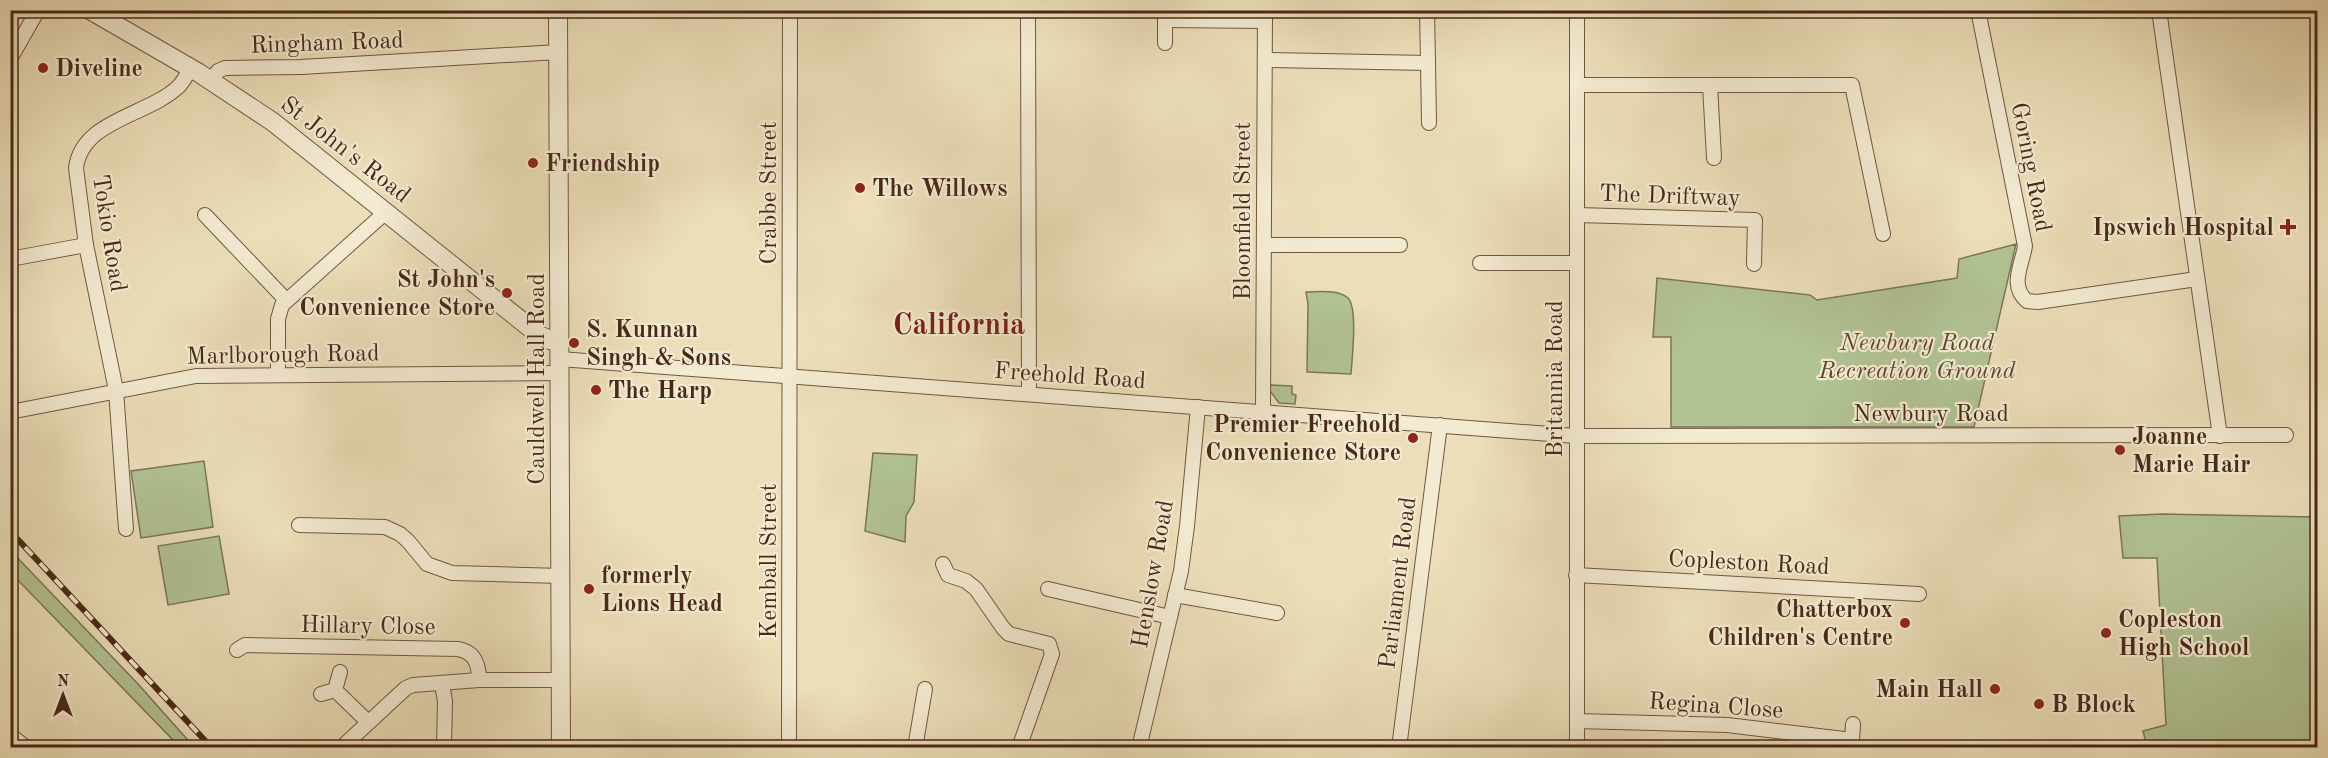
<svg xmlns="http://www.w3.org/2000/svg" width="2328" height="758" font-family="'Old Standard TT',serif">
	<rect width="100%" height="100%" fill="#ebdeb8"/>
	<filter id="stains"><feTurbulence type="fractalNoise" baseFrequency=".00333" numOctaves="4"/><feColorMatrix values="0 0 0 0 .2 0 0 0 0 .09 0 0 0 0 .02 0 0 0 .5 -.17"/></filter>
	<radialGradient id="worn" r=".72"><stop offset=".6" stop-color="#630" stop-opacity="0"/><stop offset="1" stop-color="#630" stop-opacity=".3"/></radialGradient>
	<g fill="#b1c293" stroke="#7e7556" stroke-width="1.5">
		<polygon points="2016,244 1974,427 1671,427 1671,337 1653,337 1657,278 1810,295 1817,300 1957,278 1959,259"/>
		<path d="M 1306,292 C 1319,292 1338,289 1348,298 C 1358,308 1352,359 1351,374 L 1307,372 L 1308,304 Z"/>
		<polygon points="1270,385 1292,386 1292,394 1296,395 1295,404 1279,403 1268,388"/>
		<polygon points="873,453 917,455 914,502 906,516 905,542 865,531"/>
		<polygon points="204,461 213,527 141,538 131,471"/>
		<polygon points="2162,514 2317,517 2317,747 2147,747 2143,731 2166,725 2157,558 2123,558 2119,516"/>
		<polygon points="219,536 229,594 168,605 158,546"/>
		<polygon points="10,550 138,684 194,747 170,747 172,739 11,573"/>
	</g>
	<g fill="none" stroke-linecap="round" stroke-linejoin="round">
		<g stroke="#725641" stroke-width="16">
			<g id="minor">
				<polyline points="1028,10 1029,394"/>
				<path d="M 1978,10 L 2025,246 C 2022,265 2009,286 2027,301 L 2038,302 L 2197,279"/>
				<polyline points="2159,10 2220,436"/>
				<polyline points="1165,20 1265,21"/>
				<polyline points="1165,43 1165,13"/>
				<polyline points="10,59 38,10"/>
				<polyline points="1265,60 1428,63 1427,10"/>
				<polyline points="1428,63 1429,123"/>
				<polyline points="211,80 218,71 225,68 301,67 559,52"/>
				<polyline points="1577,85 1852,85 1883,234"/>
				<polyline points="1710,85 1714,158"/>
				<polyline points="205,215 286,300"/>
				<polyline points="1577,215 1755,220 1754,264"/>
				<polyline points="1265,245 1400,245"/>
				<polyline points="10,259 86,245"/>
				<polyline points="1480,263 1577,263"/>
				<polyline points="560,359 1576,436 2286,435"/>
				<polyline points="278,375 278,319 282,305 387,211"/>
				<polyline points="1263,411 1265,10"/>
				<polyline points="10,412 196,376 560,373"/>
				<polyline points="299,525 385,527 400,534 408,541 427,564 452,573 561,576"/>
				<path d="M 126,529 L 116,390 L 86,245 L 76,168 C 82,120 147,116 178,87 C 183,82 187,75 190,68"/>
				<polyline points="943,564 948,575 966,581 976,589 1003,628 1009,634 1049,644 1052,654 1019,748"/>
				<polyline points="1576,575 1919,594"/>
				<polyline points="1048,589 1170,617"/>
				<polyline points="1175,595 1277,613"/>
				<path d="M 237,650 L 245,645 L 458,649 C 475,652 479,664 479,680"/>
				<polyline points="442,684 445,701 444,748"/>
				<polyline points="335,690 368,722"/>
				<polyline points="321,694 335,690 340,672"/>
				<polyline points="1577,721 1727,725 1852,740"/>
				<polyline points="1853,724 1852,740 1856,748"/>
				<polyline points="10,735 27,748"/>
				<polyline points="341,748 406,688 413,685 479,680 561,680"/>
				<polyline points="789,748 790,10"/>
				<polyline points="915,748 925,689"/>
				<polyline points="1139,748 1181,571 1187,526 1198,407"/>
				<polyline points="1399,748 1440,425"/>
				<polyline points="1577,748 1577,10"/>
			</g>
		</g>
		<g stroke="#725641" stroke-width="20">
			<g id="tertiary">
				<polyline points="90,10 199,73 273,122 539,335 550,340 559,341"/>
				<polyline points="558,10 561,748"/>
			</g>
		</g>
		<use href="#minor" stroke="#f2ead1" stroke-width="14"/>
		<use href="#tertiary" stroke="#f2ead1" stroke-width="18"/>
		<g stroke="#4a2819" stroke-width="6">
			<polyline id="rail" points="10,531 212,748"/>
		</g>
		<use href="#rail" stroke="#f2ead1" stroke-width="4" stroke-dasharray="11" stroke-linecap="butt"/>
	</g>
	<g fill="#8f2418" stroke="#f2ead1" stroke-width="2">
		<circle cx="43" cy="68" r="6"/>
		<circle cx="533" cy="163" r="6"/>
		<circle cx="860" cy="188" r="6"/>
		<path d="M2285 218h6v6h6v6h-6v6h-6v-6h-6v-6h6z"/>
		<circle cx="507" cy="293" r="6"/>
		<circle cx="574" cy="343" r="6"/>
		<circle cx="596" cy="390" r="6"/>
		<circle cx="1413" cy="438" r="6"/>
		<circle cx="2120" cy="450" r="6"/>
		<circle cx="589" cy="589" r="6"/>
		<circle cx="1905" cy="623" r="6"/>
		<circle cx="2106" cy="633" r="6"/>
		<circle cx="1995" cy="689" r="6"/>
		<circle cx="2039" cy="704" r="6"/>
	</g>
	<g text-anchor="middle" stroke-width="4.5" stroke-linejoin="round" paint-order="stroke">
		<g font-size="24" fill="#4a2819" stroke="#f2ead1">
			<text transform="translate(327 42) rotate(-2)" y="8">Ringham Road</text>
			<text transform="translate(346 149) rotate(38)" y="8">St John's Road</text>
			<text transform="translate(2032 167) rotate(79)" y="8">Goring Road</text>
			<text transform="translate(768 193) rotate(-90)" y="8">Crabbe Street</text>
			<text transform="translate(1670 195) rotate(2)" y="8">The Driftway</text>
			<text transform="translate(1242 211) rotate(-90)" y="8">Bloomfield Street</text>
			<text transform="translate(110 233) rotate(81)" y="8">Tokio Road</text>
			<text transform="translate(283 354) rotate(-1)" y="8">Marlborough Road</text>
			<text transform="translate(1070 375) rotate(4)" y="8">Freehold Road</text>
			<text transform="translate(536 379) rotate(-90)" y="8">Cauldwell Hall Road</text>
			<text transform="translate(1554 379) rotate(-90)" y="8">Britannia Road</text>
			<text x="1931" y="421">Newbury Road</text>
			<text transform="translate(768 561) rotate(-90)" y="8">Kemball Street</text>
			<text transform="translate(1749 562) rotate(3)" y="8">Copleston Road</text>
			<text transform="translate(1152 574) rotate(-80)" y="8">Henslow Road</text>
			<text transform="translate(1397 583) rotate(-83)" y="8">Parliament Road</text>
			<text transform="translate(368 625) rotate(1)" y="8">Hillary Close</text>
			<text transform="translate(1716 705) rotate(4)" y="8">Regina Close</text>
		</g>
		<g font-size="24" font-weight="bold" fill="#4a2819" stroke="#f2ead1" text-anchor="start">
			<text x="55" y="76">Diveline</text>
			<text x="545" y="171">Friendship</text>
			<text x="872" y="196">The Willows</text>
			<text x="2274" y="235" text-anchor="end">Ipswich Hospital</text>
			<text x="495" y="287" text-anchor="end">St John's<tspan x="495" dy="28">Convenience Store</tspan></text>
			<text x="586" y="337">S. Kunnan<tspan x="586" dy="28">Singh &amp; Sons</tspan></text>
			<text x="608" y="398">The Harp</text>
			<text x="1401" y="432" text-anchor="end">Premier Freehold<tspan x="1401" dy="28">Convenience Store</tspan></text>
			<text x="2132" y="444">Joanne<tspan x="2132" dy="28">Marie Hair</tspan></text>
			<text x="601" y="583">formerly<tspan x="601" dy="28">Lions Head</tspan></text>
			<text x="1893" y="617" text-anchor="end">Chatterbox<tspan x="1893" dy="28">Children's Centre</tspan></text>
			<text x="2118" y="627">Copleston<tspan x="2118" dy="28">High School</tspan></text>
			<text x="1983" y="697" text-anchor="end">Main Hall</text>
			<text x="2051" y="712">B Block</text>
		</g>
		<g font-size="24" font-style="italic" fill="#5f4731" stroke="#f2ead1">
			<text x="1917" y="350">Newbury Road<tspan x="1917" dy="28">Recreation Ground</tspan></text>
		</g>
		<g font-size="30" font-weight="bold" fill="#7a1f14" stroke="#f2ead1">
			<text x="959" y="334">California</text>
		</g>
	</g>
	<rect width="2328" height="758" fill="none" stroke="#ebdeb8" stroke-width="36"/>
	<rect x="12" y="12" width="2304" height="734" fill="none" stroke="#4a2819" stroke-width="3"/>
	<rect x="18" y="18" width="2292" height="722" fill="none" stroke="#4a2819" stroke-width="1.5"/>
	<g transform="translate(63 695)" stroke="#f2ead1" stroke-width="4.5" paint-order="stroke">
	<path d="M0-4.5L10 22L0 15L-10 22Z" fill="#4a2819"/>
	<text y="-9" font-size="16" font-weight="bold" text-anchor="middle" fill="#4a2819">N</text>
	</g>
	<rect width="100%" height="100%" filter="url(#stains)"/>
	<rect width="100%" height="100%" fill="url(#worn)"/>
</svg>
